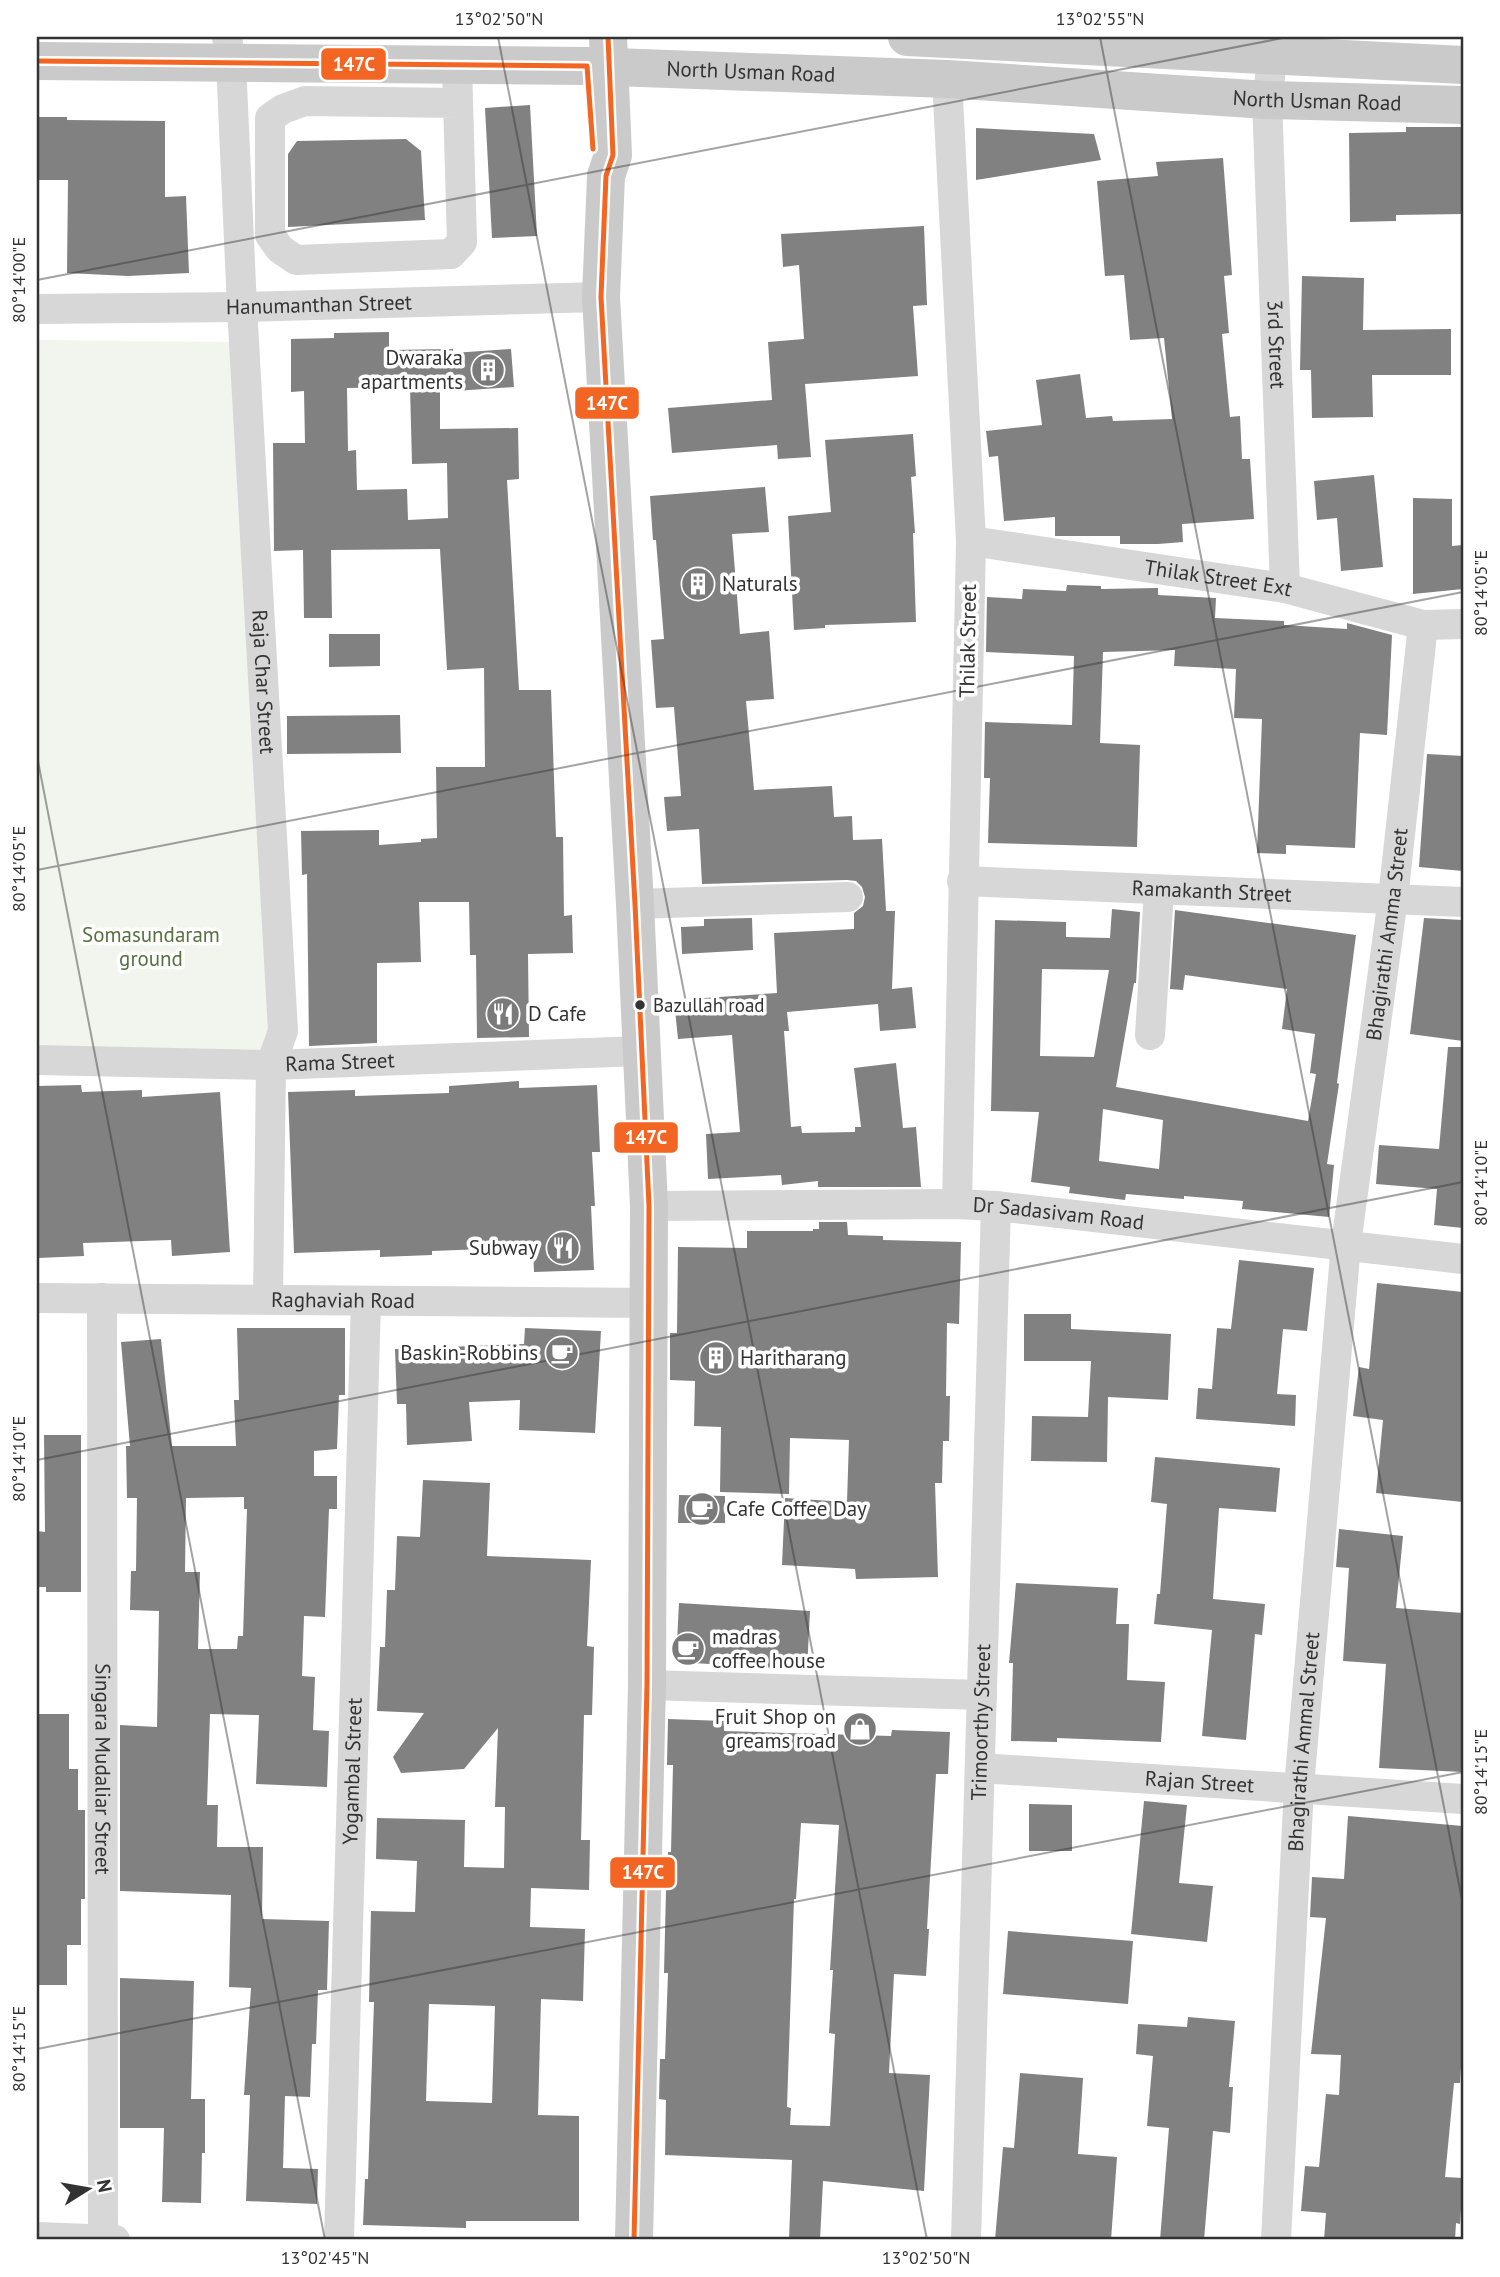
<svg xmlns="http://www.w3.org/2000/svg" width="1500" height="2277" font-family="'PT Sans',sans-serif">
	<rect width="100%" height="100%" fill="#fff"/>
	<polygon fill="#f1f5ed" points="37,340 235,342 270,1061 37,1063"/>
	<g fill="#818181" fill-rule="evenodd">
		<polygon points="530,105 537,236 492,238 485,108"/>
		<polygon points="37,117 67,117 67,120 165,121 165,197 186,196 189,273 128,276 67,273 68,180 37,180"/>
		<polygon points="1406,127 1463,127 1463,214 1396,215 1396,221 1350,222 1349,133 1406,132"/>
		<polygon points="976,128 1094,134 1101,160 976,180"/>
		<polygon points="406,139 421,151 425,220 288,227 288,154 297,141"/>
		<polygon points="1223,158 1232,275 1224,276 1229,333 1222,334 1230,417 1240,416 1242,459 1250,459 1254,519 1182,524 1183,542 1158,544 1120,544 1120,536 1055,536 1055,517 1004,521 998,456 989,457 986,431 1042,425 1036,380 1080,374 1086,418 1112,416 1113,421 1172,419 1164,338 1130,340 1124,275 1105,276 1097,181 1158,176 1156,162"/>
		<polygon points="924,226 927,305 913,306 918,376 805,384 811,457 778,459 777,445 672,453 668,408 772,400 768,342 804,339 799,265 783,267 781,234"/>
		<polygon points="1302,276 1364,278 1363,330 1451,329 1451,375 1372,375 1373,417 1312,418 1311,370 1300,370"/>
		<path d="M 389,332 L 389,350 L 453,349 L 453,353 L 511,349 L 514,387 L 440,392 L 440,429 L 518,428 L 519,479 L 507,480 L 519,690 L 551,690 L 556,837 L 563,837 L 564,916 L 572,915 L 573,953 L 528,954 L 529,1037 L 477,1038 L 476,955 L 470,955 L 469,902 L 419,902 L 421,962 L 377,963 L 377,1043 L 309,1046 L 307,874 L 302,875 L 301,831 L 379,830 L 379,845 L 421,842 L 421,839 L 437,838 L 436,767 L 485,767 L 484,668 L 447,670 L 440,549 L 331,550 L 332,618 L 304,618 L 303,550 L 274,551 L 273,443 L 305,443 L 304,391 L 291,392 L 291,339 L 334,338 L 334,333 ZM 410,387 L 412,464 L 447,463 L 448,518 L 408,520 L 407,489 L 357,490 L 356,450 L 348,451 L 347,388 Z"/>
		<polygon points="913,434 916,476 911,477 915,533 913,533 916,622 825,625 825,628 794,630 788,516 831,512 825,440"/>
		<polygon points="1374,475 1383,567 1341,571 1337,518 1317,520 1314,481"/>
		<polygon points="765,487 769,532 732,534 740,634 769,631 774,699 746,701 754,790 832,786 834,817 852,816 853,840 882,839 886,911 895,911 892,989 912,987 916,1028 880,1031 878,1004 787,1012 789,1031 784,1031 791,1127 801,1126 802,1133 855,1132 855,1127 861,1127 854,1068 896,1063 903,1128 916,1127 921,1187 818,1187 818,1181 782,1185 781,1175 708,1179 706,1134 740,1132 732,1035 678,1039 674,1000 777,993 774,933 854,929 854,913 863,906 865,897 862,887 856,881 847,880 702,884 699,829 667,831 664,797 681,796 674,707 656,708 651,640 664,639 656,540 653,540 650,496"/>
		<polygon points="1413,498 1452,499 1452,546 1463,545 1463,589 1413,594"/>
		<polygon points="1067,585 1101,586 1101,589 1158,588 1158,595 1216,598 1215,618 1284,621 1284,625 1347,629 1347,623 1392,635 1387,735 1360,733 1355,848 1286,845 1286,854 1257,853 1262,719 1234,718 1236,669 1174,666 1175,650 1103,652 1100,743 1140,745 1137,847 988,843 990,778 984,778 985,722 1072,725 1074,656 986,652 987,597 1022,599 1023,589 1066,591"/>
		<polygon points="329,634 380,634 380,666 329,667"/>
		<polygon points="400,715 401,753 287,754 287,716"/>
		<polygon points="1427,754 1463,756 1463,871 1419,867"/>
		<path d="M 1112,909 L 1140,912 L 1136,983 L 1134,983 L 1116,1087 L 1308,1121 L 1316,1074 L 1310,1073 L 1315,1034 L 1282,1029 L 1287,989 L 1185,975 L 1183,990 L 1170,989 L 1175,910 L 1356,935 L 1337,1083 L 1339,1084 L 1327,1164 L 1334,1165 L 1329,1217 L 1242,1209 L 1243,1201 L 1184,1196 L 1184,1199 L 1126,1194 L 1125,1200 L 1069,1193 L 1070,1187 L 1031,1182 L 1039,1112 L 991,1111 L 995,920 L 1066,922 L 1066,937 L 1110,938 ZM 1042,969 L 1109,970 L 1094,1057 L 1040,1056 ZM 1103,1109 L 1163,1120 L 1159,1169 L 1099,1161 Z"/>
		<polygon points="752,918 753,950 682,954 681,927 704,926 704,919"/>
		<polygon points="1424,918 1463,920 1463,1041 1410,1034"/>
		<polygon points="1448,1047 1463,1047 1463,1228 1434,1225 1437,1189 1376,1184 1379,1145 1439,1149"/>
		<polygon points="519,1081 519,1088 597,1085 600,1152 592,1152 595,1206 591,1206 594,1270 534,1272 533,1247 432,1251 432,1255 380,1257 380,1250 294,1253 288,1092 355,1090 355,1096 449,1093 449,1086"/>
		<polygon points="81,1085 82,1092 142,1090 142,1097 220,1092 230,1252 172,1256 171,1240 83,1243 84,1256 38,1258 37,1086"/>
		<polygon points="819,1222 847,1222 848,1235 883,1236 883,1240 961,1242 959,1324 947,1323 946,1396 950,1396 949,1441 943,1441 942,1483 935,1483 938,1577 856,1579 855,1569 782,1565 785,1498 847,1502 849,1440 790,1438 789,1494 720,1492 721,1427 694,1426 695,1381 670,1380 670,1333 677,1333 678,1247 747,1248 747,1231 813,1231 813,1229 819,1229"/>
		<polygon points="1239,1260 1314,1268 1307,1331 1283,1329 1277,1394 1296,1395 1295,1426 1196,1419 1198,1388 1212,1389 1217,1328 1231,1329"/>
		<polygon points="1377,1283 1463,1292 1463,1502 1376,1493 1383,1420 1353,1416 1359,1367 1369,1369"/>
		<polygon points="1024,1314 1071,1314 1071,1329 1171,1334 1168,1400 1108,1397 1107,1462 1031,1461 1032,1416 1088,1417 1091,1361 1024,1361"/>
		<path d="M 237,1328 L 345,1328 L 345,1395 L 339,1395 L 337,1449 L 314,1451 L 314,1476 L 337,1476 L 337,1509 L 329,1509 L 325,1617 L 304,1616 L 302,1676 L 315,1677 L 313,1730 L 329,1731 L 327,1787 L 256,1784 L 259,1715 L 210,1714 L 207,1805 L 218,1805 L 217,1847 L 263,1847 L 262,1919 L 329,1921 L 327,1990 L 318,1990 L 316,2044 L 312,2044 L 310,2097 L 285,2096 L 283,2168 L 318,2169 L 317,2204 L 246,2201 L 250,2095 L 244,2095 L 251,1988 L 229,1987 L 231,1895 L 120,1891 L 120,1725 L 157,1727 L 159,1611 L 130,1610 L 131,1571 L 136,1571 L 137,1498 L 127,1498 L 126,1446 L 130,1446 L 121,1342 L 161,1339 L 172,1446 L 236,1446 L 234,1400 L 239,1400 ZM 244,1497 L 244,1509 L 247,1509 L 243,1636 L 238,1636 L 237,1649 L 198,1649 L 200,1572 L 185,1572 L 186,1498 Z"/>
		<polygon points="525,1328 601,1331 595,1433 519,1430 520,1400 469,1402 472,1441 407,1445 406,1404 397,1404 395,1349 524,1344"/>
		<polygon points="44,1435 81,1435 81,1592 46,1592 46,1587 37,1587 37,1531 45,1532"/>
		<polygon points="1155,1457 1280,1468 1276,1512 1219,1508 1213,1599 1265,1604 1262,1635 1255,1634 1246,1740 1202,1736 1212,1630 1154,1624 1157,1594 1160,1594 1167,1504 1151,1502"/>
		<path d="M 423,1480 L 490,1483 L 487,1556 L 591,1560 L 587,1646 L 594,1647 L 592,1715 L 584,1715 L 581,1840 L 590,1840 L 589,1890 L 531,1888 L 530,1927 L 585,1929 L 583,2001 L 541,1999 L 538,2115 L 579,2116 L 579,2221 L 466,2221 L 466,2228 L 363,2225 L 365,2179 L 368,2179 L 374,2002 L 369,2002 L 371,1911 L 415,1912 L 417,1861 L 376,1859 L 377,1818 L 465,1820 L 464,1867 L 504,1868 L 505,1807 L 495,1807 L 498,1728 L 464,1769 L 401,1773 L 393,1757 L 424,1713 L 377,1711 L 380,1647 L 385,1647 L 387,1590 L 395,1590 L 397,1536 L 420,1537 ZM 429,2004 L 495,2006 L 492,2103 L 426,2101 Z"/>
		<polygon points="679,1495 725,1496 725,1523 678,1523"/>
		<polygon points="1339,1529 1403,1536 1396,1608 1463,1613 1463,1772 1379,1768 1386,1664 1343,1661 1349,1568 1336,1567"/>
		<polygon points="1016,1583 1118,1588 1116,1624 1129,1624 1127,1680 1165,1682 1161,1742 1057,1738 1057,1742 1011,1741 1013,1663 1009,1663"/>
		<polygon points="679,1603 810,1611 807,1670 676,1662"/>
		<polygon points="37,1714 69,1714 69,1769 78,1769 78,1810 85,1810 85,1899 81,1899 81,1945 67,1945 67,1985 37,1985"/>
		<path d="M 668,1719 L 724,1721 L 724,1731 L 891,1736 L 892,1730 L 950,1732 L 948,1774 L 936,1774 L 927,1929 L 929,1929 L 926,1976 L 894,1974 L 889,2073 L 930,2075 L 924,2191 L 823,2181 L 820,2240 L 789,2240 L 792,2160 L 665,2155 L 666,2100 L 659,2099 L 660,2059 L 665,2059 L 668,1973 L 664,1973 L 666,1891 L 668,1852 L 671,1852 L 673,1765 L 667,1765 ZM 801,1823 L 839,1825 L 830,1970 L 833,1970 L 829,2033 L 835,2034 L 830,2126 L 790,2125 L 791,2108 L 787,2107 L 794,1899 L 796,1899 Z"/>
		<polygon points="1144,1801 1187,1805 1179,1883 1213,1886 1207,1942 1131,1934"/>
		<polygon points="1029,1804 1072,1805 1072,1851 1029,1851"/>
		<polygon points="1348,1816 1463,1826 1463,2033 1460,2083 1454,2083 1445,2177 1463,2178 1460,2224 1456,2223 1455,2240 1324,2240 1326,2213 1301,2211 1305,2166 1319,2167 1326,2094 1339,2095 1341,2055 1311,2054 1326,1918 1310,1917 1312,1877 1344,1879"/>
		<polygon points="1008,1931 1133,1941 1128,2004 1003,1994"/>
		<polygon points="120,1978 194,1981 191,2099 205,2099 205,2153 202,2153 201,2203 162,2202 164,2128 120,2128"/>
		<polygon points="1188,2017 1235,2021 1229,2087 1233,2087 1230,2133 1213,2131 1204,2240 1160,2240 1169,2128 1147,2126 1153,2056 1136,2054 1138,2024 1187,2027"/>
		<polygon points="1020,2073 1083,2078 1078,2154 1117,2157 1111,2240 995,2240 1003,2147 1014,2148"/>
	</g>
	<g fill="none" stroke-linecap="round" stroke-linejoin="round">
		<g stroke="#d7d7d7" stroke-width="30">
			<path id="s1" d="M 227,37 L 231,62 L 242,307 L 283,1031 L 271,1065 L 268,1299"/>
			<path id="s2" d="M 1272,37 L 1273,54 L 1267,100 L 1285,588"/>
			<polyline points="457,65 462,242 451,254 296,260 280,249 270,235 270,118 283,109 305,101 458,103"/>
			<polyline points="947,79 971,541 957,1204"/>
			<path id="s3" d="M 37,309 L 242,307 L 601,297"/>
			<path id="s4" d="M 971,541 L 1285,588 L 1423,625 L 1463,624"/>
			<path id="s5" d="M 962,881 L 1463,902"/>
			<polyline points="635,904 848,897"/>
			<polyline points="1150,1035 1159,891"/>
			<path id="s6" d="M 37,1060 L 271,1065 L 641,1051"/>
			<path id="s7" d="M 649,1206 L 957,1204 L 996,1206 L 1463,1259"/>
			<path id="s8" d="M 37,1298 L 650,1303"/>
			<path id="s9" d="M 102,1298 L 103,2239"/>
			<polyline points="647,1685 982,1695"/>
			<path id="s10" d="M 980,1768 L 1463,1799"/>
			<polyline points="37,2237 115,2240"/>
			<path id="s11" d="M 339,2240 L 366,1301"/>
			<path id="s12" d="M 966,2240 L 996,1206"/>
			<path id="s13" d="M 1276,2240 L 1299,1787 L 1346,1244 L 1393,898 L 1423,625"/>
		</g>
		<g stroke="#cacaca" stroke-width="38">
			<polyline points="608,37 613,155 606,176 601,297 635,904 649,1206 647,1685 634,2240"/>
			<polyline points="907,37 1463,65"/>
			<path id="s14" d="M 37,61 L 587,66 L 947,79 L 1267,100 L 1463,105"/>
		</g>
		<g stroke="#fff" stroke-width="10">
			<g id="bus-1">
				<polyline points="608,37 613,155 606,176 601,297 635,904 649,1206 647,1685 634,2240"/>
				<polyline points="37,61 587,66 593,149"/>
			</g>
		</g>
		<use href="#bus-1" stroke="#f26522" stroke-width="5"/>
	</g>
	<path fill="none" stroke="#333" stroke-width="2" stroke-opacity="0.45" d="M 498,37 L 927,2240M 1100,37 L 1463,1905M 37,280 L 1288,37M 37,756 L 325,2240M 37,870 L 1463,592M 37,1460 L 1463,1182M 37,2049 L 1463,1772"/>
	<defs>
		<g id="building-disc" transform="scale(1.75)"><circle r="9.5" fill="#7a7a7a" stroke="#fff"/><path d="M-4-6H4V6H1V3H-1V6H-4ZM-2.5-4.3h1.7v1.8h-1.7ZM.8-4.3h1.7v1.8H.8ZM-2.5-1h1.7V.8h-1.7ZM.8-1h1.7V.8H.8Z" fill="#fff"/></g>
		<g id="restaurant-disc" transform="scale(1.75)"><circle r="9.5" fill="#7a7a7a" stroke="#fff"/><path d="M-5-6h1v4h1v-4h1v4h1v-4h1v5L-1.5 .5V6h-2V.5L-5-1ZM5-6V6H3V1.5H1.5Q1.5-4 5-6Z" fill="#fff"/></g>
		<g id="cafe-disc" transform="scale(1.75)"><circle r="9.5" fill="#7a7a7a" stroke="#fff"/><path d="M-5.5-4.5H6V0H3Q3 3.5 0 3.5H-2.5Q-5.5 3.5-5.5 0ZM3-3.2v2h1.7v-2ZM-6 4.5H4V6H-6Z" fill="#fff"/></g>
		<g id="shop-disc" transform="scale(1.75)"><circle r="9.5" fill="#7a7a7a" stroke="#fff"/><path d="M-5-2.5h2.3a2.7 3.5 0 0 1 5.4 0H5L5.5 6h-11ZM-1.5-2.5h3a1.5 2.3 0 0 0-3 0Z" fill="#fff"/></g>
	</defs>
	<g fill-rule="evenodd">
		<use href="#building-disc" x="488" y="370"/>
		<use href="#building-disc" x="698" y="584"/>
		<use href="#restaurant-disc" x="503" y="1014"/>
		<use href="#restaurant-disc" x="563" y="1248"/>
		<use href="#cafe-disc" x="562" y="1353"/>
		<use href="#building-disc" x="716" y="1358"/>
		<use href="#cafe-disc" x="702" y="1509"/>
		<use href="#cafe-disc" x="688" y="1649"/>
		<use href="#shop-disc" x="860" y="1729"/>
	</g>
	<circle fill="#333" stroke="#fff" stroke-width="2.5" cx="640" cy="1005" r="6"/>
	<g text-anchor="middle" stroke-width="7" stroke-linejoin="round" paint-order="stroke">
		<g font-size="19" fill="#333" stroke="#fff" text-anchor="start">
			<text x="653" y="1012">Bazullah road</text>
		</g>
		<g font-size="21" fill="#333" stroke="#fff">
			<text dy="7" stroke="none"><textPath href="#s14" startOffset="714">North Usman Road</textPath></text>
			<text dy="7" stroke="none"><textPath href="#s14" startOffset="1281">North Usman Road</textPath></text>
			<text dy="7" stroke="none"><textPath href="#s3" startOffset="282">Hanumanthan Street</textPath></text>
			<text dy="7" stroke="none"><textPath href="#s2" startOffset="308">3rd Street</textPath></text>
			<text dy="7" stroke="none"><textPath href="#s4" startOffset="250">Thilak Street Ext</textPath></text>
			<text transform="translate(968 641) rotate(-89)" y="7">Thilak Street</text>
			<text dy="7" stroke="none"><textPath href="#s1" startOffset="646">Raja Char Street</textPath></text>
			<text dy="7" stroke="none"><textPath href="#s5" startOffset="250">Ramakanth Street</textPath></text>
			<text dy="7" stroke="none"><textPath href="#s13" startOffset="1311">Bhagirathi Amma Street</textPath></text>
			<text dy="7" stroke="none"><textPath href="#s6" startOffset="303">Rama Street</textPath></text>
			<text dy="7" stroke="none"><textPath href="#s7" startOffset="410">Dr Sadasivam Road</textPath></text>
			<text dy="7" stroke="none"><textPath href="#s8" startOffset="306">Raghaviah Road</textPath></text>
			<text dy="7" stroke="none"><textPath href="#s12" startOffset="518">Trimoorthy Street</textPath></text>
			<text dy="7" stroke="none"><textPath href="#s13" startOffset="499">Bhagirathi Ammal Street</textPath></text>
			<text dy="7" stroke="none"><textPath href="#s9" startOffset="471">Singara Mudaliar Street</textPath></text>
			<text dy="7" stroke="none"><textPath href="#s11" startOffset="469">Yogambal Street</textPath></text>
			<text dy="7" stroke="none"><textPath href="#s10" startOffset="220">Rajan Street</textPath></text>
		</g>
		<g font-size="21" fill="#333" stroke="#fff" text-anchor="start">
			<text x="463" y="365" text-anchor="end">Dwaraka<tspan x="463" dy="24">apartments</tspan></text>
			<text x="722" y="591">Naturals</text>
			<text x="528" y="1021">D Cafe</text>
			<text x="538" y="1255" text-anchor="end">Subway</text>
			<text x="538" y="1360" text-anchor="end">Baskin-Robbins</text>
			<text x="740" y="1365">Haritharang</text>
			<text x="726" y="1516">Cafe Coffee Day</text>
			<text x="712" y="1644">madras<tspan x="712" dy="24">coffee house</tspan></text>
			<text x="836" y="1724" text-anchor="end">Fruit Shop on<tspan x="836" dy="24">greams road</tspan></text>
		</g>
		<g font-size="21" fill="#56703f" stroke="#fff">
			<text x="151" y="942">Somasundaram<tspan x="151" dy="24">ground</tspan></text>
		</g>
	</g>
	<g stroke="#fff" stroke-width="2.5">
		<rect x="320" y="47" width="67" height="34" rx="7" fill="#f26522"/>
		<rect x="574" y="386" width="66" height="34" rx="7" fill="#f26522"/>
		<rect x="613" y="1121" width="66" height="33" rx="7" fill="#f26522"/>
		<rect x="609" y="1856" width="67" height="33" rx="7" fill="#f26522"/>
	</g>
	<g font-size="19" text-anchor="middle" font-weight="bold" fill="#fff">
		<text x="354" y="71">147C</text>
		<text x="607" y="410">147C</text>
		<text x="646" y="1144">147C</text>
		<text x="643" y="1879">147C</text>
	</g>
	<rect width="1500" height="2277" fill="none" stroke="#ffffff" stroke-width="77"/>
	<g transform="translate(88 2189) rotate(79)" stroke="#ffffff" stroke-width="5" paint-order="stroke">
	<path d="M0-5L12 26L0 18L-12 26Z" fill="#333333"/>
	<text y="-10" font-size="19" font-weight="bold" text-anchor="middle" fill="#333333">N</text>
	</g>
	<rect x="38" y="38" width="1424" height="2200" fill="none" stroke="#333" stroke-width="2.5"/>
	<g font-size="18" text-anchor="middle" fill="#333">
		<text x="499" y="25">13°02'50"N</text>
		<text x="1100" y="25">13°02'55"N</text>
		<text transform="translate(19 280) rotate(-90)" y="6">80°14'00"E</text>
		<text transform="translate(1481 593) rotate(-90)" y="6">80°14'05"E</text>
		<text transform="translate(19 869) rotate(-90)" y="6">80°14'05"E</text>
		<text transform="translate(1481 1183) rotate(-90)" y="6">80°14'10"E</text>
		<text transform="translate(19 1459) rotate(-90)" y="6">80°14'10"E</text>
		<text transform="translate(1481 1772) rotate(-90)" y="6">80°14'15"E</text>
		<text transform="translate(19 2049) rotate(-90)" y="6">80°14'15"E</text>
		<text x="325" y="2264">13°02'45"N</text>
		<text x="926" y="2264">13°02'50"N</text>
	</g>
</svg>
